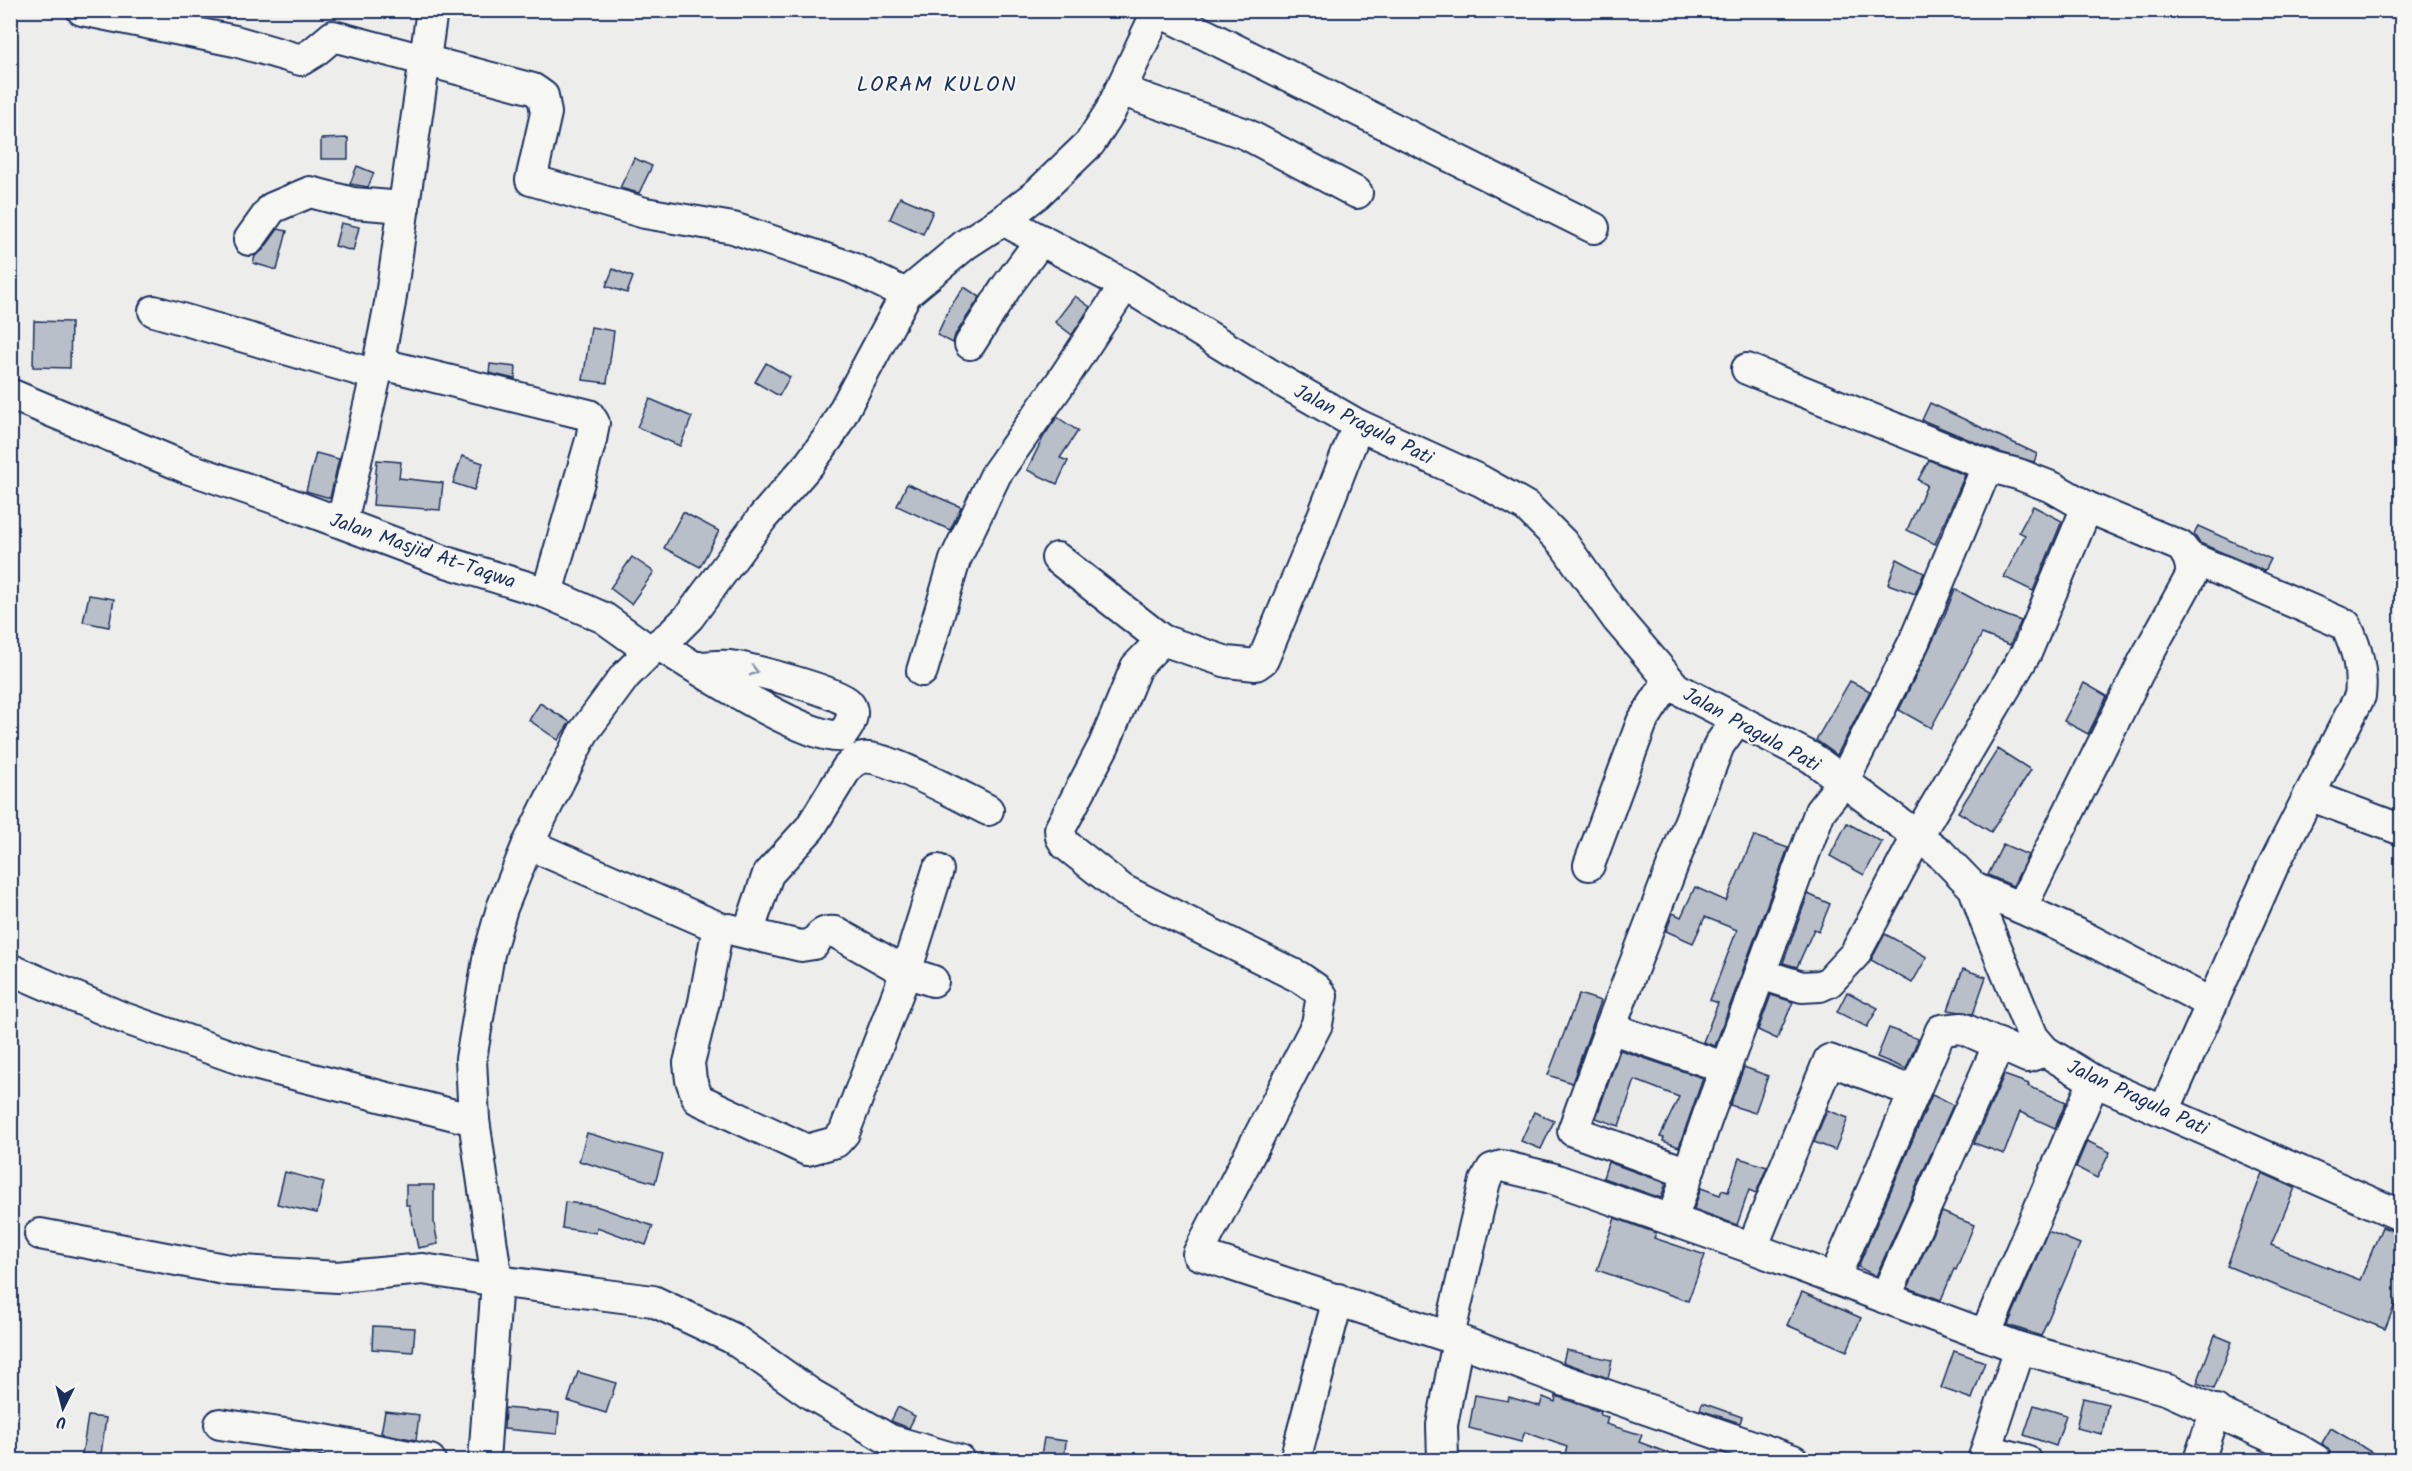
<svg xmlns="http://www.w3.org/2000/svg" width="2412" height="1471" font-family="Kalam,sans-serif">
	<rect width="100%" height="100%" fill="#edeeec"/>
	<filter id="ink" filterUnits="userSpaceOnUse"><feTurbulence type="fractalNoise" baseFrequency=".0167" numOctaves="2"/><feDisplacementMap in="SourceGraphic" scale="12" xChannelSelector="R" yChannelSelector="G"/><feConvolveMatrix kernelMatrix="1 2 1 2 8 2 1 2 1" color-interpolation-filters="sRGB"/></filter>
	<g filter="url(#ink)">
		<g fill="#b9bfc8" stroke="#1b2f5e" stroke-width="1.5">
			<polygon points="348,138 348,159 321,159 321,139"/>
			<polygon points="634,158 652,166 639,193 620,188"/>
			<polygon points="357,166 374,173 368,187 350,184"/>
			<polygon points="900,197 933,211 923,234 890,219"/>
			<polygon points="341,223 359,227 353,251 335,246"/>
			<polygon points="278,229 287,231 277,270 253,263 255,256 263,250"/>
			<polygon points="613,269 633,277 627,293 606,286"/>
			<polygon points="964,287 980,297 955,335 953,343 937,335 950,307"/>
			<polygon points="1075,296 1090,307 1072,335 1055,322"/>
			<polygon points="34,321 71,322 70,368 33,367"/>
			<polygon points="591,327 614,331 607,383 583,380"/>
			<polygon points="766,363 790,377 779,396 755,382"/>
			<polygon points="490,364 516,367 515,379 489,373"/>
			<polygon points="650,399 692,417 680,446 637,427"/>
			<polygon points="1930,403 2037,454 2034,462 1999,452 1922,420"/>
			<polygon points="1057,417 1078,431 1060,458 1068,461 1057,484 1027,470 1044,436"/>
			<polygon points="316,453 339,459 330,498 306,491"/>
			<polygon points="462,456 483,463 474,490 453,483"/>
			<polygon points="377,460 401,462 399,478 443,483 440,510 373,505"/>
			<polygon points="1929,460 1965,475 1935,544 1907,530 1927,485 1918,480"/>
			<polygon points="907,484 961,507 950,530 897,506"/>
			<polygon points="2033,506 2062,521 2033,591 2004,577 2025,535 2019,532"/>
			<polygon points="683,512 719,531 700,567 664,548"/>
			<polygon points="2198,526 2271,559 2265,571 2200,543 2194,535"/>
			<polygon points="632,557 654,572 631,604 610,588"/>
			<polygon points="1897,559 1924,573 1915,594 1888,584"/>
			<polygon points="1955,589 1997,612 2021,621 2010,645 1982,634 1931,728 1899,710 1942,622"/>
			<polygon points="89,595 114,599 109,627 83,622"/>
			<polygon points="1850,681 1870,691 1837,755 1816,740"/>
			<polygon points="2084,683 2107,696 2088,734 2064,721"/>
			<polygon points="540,703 570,722 558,740 529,720"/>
			<polygon points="1998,749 2031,770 1991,832 1958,812"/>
			<polygon points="1847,823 1882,842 1864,875 1830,856"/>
			<polygon points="1754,836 1788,848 1715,1046 1703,1042 1718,1003 1710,1000 1737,930 1705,917 1693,943 1666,931 1673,913 1681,917 1695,887 1726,901"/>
			<polygon points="2003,844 2028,855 2013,886 1988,875"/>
			<polygon points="1808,894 1830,904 1819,931 1814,929 1797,967 1783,963"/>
			<polygon points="1885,934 1927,957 1912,983 1871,960"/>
			<polygon points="1963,969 1986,977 1973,1014 1948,1010"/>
			<polygon points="1847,992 1878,1008 1867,1027 1837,1012"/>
			<polygon points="1579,994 1601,1001 1572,1083 1548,1075"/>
			<polygon points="1771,995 1793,1002 1777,1039 1758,1030"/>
			<polygon points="1889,1028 1918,1039 1906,1069 1877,1057"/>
			<polygon points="1620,1050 1703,1078 1679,1147 1663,1141 1664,1138 1660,1137 1679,1097 1635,1080 1619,1126 1596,1118"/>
			<polygon points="1744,1067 1768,1076 1755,1113 1730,1105"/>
			<polygon points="2004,1075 2029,1084 2028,1086 2066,1102 2055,1128 2020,1112 2004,1154 1974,1143"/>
			<polygon points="1932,1095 1953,1105 1876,1276 1858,1267"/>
			<polygon points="1827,1110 1848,1118 1835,1150 1814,1142"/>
			<polygon points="1534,1112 1554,1121 1541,1149 1521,1141"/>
			<polygon points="587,1133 663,1155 655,1183 579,1161"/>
			<polygon points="2087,1141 2110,1152 2097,1178 2076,1167"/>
			<polygon points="1739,1158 1767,1167 1756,1193 1749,1190 1737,1225 1694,1209 1701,1188 1720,1195 1722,1190 1728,1192"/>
			<polygon points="1608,1162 1666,1183 1661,1198 1603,1178"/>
			<polygon points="285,1172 324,1182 317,1213 277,1204"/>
			<polygon points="2262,1173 2295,1188 2271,1245 2360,1280 2382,1227 2402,1234 2402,1287 2385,1329 2227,1266"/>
			<polygon points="406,1185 434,1185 434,1223 438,1244 418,1248 409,1205 406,1205"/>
			<polygon points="565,1202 596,1206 653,1226 646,1245 597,1227 596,1233 562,1228"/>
			<polygon points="1942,1212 1974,1225 1956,1270 1954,1269 1941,1300 1908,1288"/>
			<polygon points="1615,1218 1656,1233 1654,1238 1705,1255 1688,1301 1597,1270"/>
			<polygon points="2048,1231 2080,1244 2041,1336 2008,1325"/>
			<polygon points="1802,1292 1861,1318 1847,1351 1787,1325"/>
			<polygon points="373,1326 415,1328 413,1352 372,1349"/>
			<polygon points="2215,1335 2232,1342 2214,1389 2197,1383"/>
			<polygon points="1566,1350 1612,1360 1608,1378 1563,1362"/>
			<polygon points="1954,1351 1985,1362 1972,1399 1941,1388"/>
			<polygon points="578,1372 616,1383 606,1413 568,1401"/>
			<polygon points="1475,1395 1508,1401 1509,1397 1540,1406 1543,1397 1555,1402 1556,1396 1601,1412 1600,1415 1608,1417 1606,1424 1642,1435 1639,1442 1684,1459 1683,1461 1616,1461 1597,1455 1595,1461 1563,1461 1567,1447 1525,1432 1521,1442 1469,1428"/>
			<polygon points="2083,1398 2108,1404 2102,1434 2076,1428"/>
			<polygon points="1702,1403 1742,1417 1740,1423 1700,1410"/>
			<polygon points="2034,1405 2066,1415 2056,1446 2024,1435"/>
			<polygon points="898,1407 915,1416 909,1428 891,1421"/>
			<polygon points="505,1408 559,1413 557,1434 504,1429"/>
			<polygon points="385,1411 419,1415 416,1440 381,1433"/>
			<polygon points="88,1416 106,1418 100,1461 81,1461"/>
			<polygon points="2331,1428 2386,1461 2342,1461 2332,1455 2322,1443"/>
			<polygon points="1044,1438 1066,1441 1064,1461 1040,1461"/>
		</g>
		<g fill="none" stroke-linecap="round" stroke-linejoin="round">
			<g stroke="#1b2f5e" stroke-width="34">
				<g id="minor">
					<polyline points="82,10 235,41 301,60 314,52 333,36 533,89 543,96 546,113 531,180 645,213 733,228 850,267 906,294"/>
					<polyline points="1158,11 1594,228"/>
					<polyline points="1120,90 1246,134 1357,193"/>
					<polyline points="1003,220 1125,285 1271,375 1358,425 1481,481 1527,507 1563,543 1617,619 1676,688 1812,758 1940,853 1974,888 1986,923 2033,1037 2045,1051 2094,1081 2402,1216"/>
					<polyline points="249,240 272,208 310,192 353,203 404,207"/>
					<polyline points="154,311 376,375"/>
					<polyline points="970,344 1007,286 1041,240"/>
					<polyline points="378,363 589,415 594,423 591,440 547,593"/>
					<polyline points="1747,369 1994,468"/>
					<polyline points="10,394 187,468 288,503 443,561 547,593 604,618 650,651"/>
					<polyline points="1358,425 1319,526 1263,660 1256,665 1227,662 1162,640 1136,667 1104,745 1060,829 1061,837 1066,845 1123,890 1299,977 1315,988 1322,996 1317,1024 1198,1254 1458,1340 1557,1378 1793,1460"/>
					<polyline points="342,522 376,375 390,303 432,10"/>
					<polyline points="1057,558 1162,640"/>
					<path d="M 659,645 C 695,667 805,740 841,736 C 849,727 857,713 848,703 C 837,691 748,668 729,666 C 718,665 707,667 696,667"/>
					<polyline points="922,671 955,560 996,474 1061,382 1125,285"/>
					<polyline points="2309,795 2402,830"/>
					<polyline points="528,844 718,927 704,1002 689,1063 691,1080 698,1099 807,1150 836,1142 844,1133 906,972 938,870"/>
					<polyline points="1589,865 1642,722 1669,680"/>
					<polyline points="2021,908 2088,939 2212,1004"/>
					<path d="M 729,929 L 801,946 L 814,944 C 820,934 823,931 835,932 L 906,972 L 933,981"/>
					<path d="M 748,933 L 768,874 L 810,828 L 847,768 C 852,763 856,759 863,758 C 885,754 965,799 988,810"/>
					<polyline points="10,969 121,1017 254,1064 474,1120"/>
					<polyline points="1761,974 1802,987 1820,986 1829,982 1855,954 1917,837 2027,651 2087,507"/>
					<polyline points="1610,1028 1726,1068"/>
					<path d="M 2164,1111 L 2273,866 L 2360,696 C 2363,670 2357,649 2346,625 L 2189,557"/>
					<polyline points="1688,1173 1573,1131 1610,1028 1719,745 1737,720"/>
					<path d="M 1672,1220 L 1707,1118 L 1820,811 L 1843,782 L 1914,642 L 1981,481 L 1983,475 L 1994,468 L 2018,474 L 2054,488 L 2087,507 L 2180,546 C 2188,554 2192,564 2191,576 L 2144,661 L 2021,908 L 1974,888"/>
					<polyline points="40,1234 229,1270 337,1277 423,1269 497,1281 653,1301 732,1338 811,1394 890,1440 959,1460"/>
					<polyline points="1752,1248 1829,1060 1914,1092"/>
					<polyline points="1834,1279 1941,1030 1962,1028 2027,1057 2045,1051"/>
					<polyline points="1885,1298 1999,1044"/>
					<polyline points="1985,1335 2094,1081"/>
					<polyline points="1449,1336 1485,1181 1492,1169 1502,1166 1551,1178 1752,1248 2020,1348 2168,1390 2296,1448 2316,1460"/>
					<polyline points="220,1424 324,1440 430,1460"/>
					<polyline points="1987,1450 2026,1460"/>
					<polyline points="484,1460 497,1281 474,1120 471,1059 489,954 502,908 528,844 583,733 625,676 650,651 671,635 689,617 763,517 810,463 831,434 906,294 966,244 1003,220 1037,194 1090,143 1110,112 1158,10"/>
					<polyline points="1295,1460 1338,1299"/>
					<polyline points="1443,1460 1442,1425 1458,1340"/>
					<polyline points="1983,1460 2020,1348"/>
					<polyline points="2199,1460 2216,1410"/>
				</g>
			</g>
			<use href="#minor" stroke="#f6f6f2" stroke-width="30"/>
		</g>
		<defs><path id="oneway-chevron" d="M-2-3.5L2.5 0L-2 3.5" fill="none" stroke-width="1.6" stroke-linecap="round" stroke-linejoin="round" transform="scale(1.5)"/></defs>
		<use stroke="#8892a8" href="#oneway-chevron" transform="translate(754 671) rotate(14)"/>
	</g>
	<g text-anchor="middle" stroke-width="4.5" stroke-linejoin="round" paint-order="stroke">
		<g font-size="20" fill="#1b2f5e" stroke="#f6f6f2">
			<text transform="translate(1364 424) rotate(27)" y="7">Jalan Pragula Pati</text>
			<text transform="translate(423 550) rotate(19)" y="7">Jalan Masjid At-Taqwa</text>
			<text transform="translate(1752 729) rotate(29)" y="7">Jalan Pragula Pati</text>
			<text transform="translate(2138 1097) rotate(25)" y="7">Jalan Pragula Pati</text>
		</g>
		<g font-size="22" letter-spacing="1.5" fill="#1b2f5e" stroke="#f6f6f2">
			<text x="937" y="91">LORAM KULON</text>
		</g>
	</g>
	<rect width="2412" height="1471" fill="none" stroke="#f6f6f2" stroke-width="36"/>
	<rect x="18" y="18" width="2376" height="1435" fill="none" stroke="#1b2f5e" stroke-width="2" filter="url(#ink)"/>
	<g transform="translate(63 1408) rotate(186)" stroke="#f6f6f2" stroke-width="4.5" paint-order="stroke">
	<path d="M0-4.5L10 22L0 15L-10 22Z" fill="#1b2f5e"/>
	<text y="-9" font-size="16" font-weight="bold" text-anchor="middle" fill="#1b2f5e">U</text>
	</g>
</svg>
